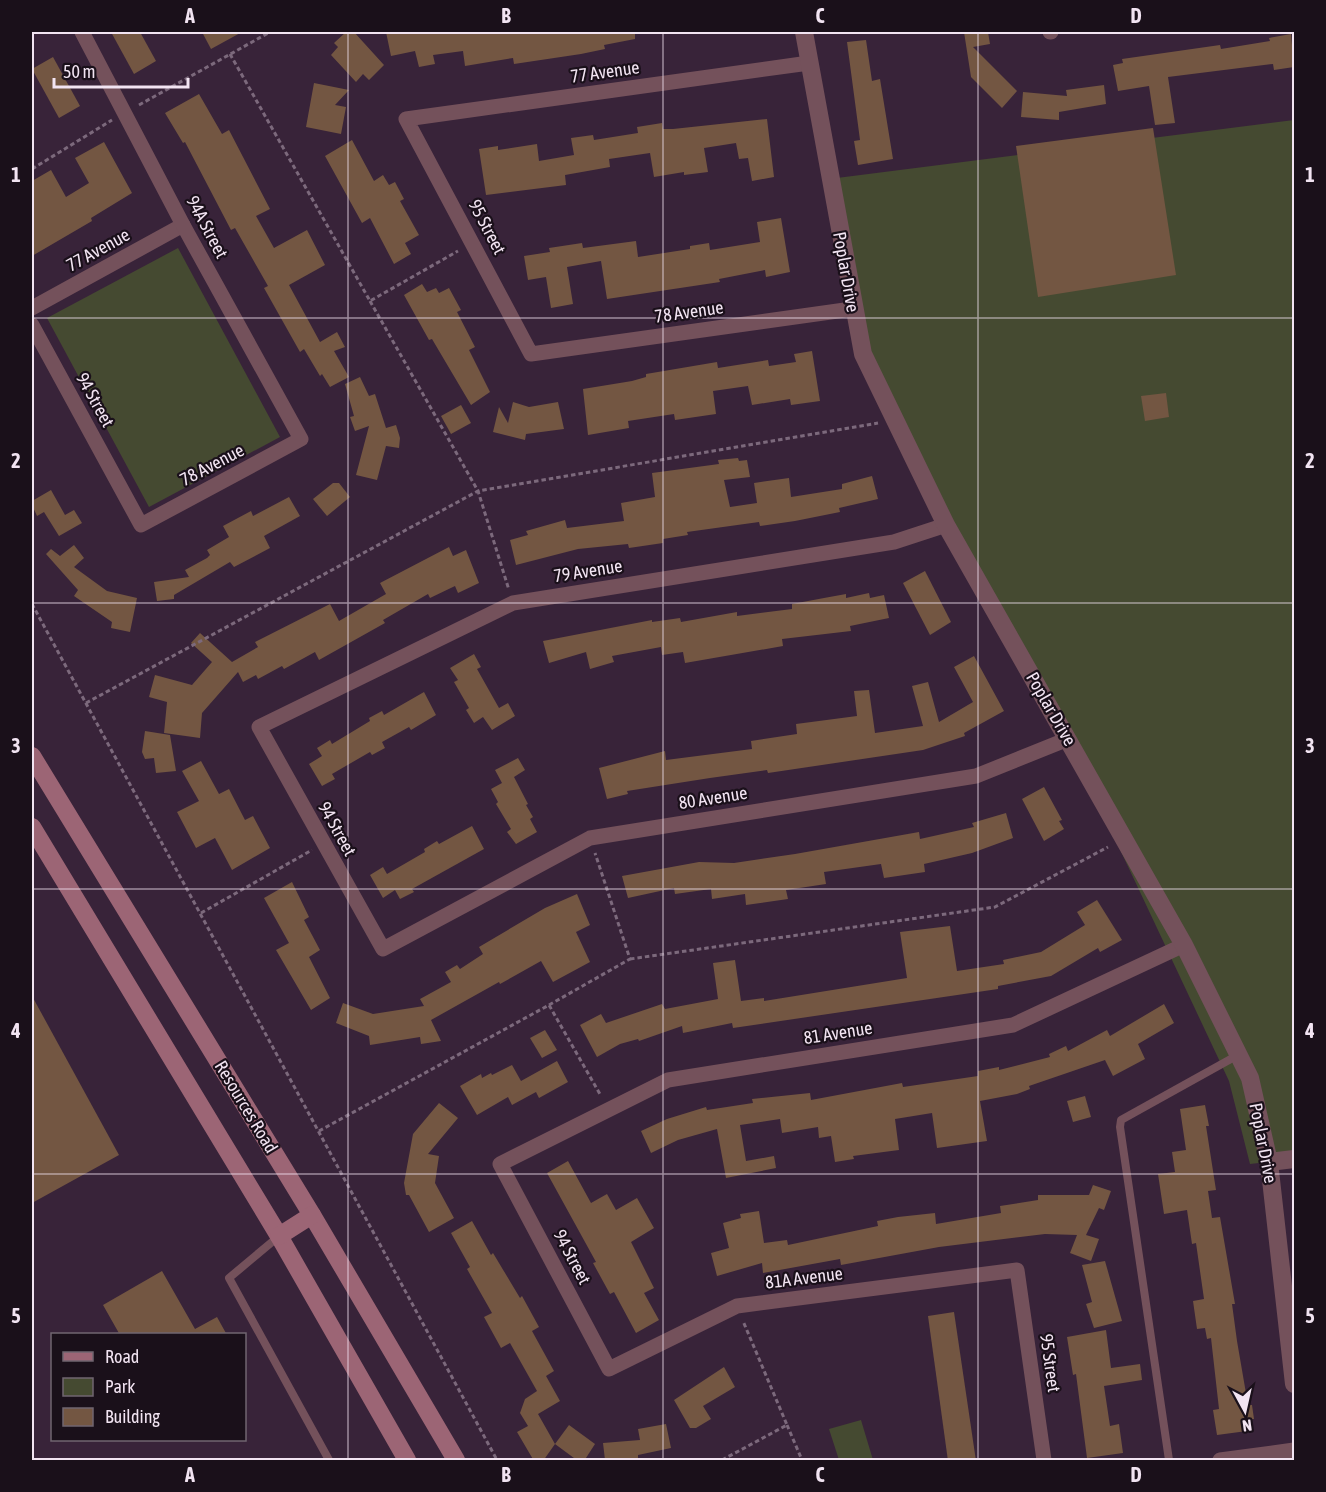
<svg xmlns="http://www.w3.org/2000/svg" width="1326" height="1492" font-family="'Asap Condensed',sans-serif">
	<rect width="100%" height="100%" fill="#382339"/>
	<g fill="#454a31">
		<polygon points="1294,120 1294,1159 1250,1164 1229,1081 1068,739 863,354 829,179"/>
		<polygon points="178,248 280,437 149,507 47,318"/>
		<polygon points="861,1420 873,1460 839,1460 829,1429"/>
	</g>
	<g fill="#735642">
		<polygon points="111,32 140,32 156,61 134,74"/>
		<polygon points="202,32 242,32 211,49"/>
		<polygon points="346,32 354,32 384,65 369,80 363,74 356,82 331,55 338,47 334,43"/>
		<polygon points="386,32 635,32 635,39 604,45 605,49 581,54 514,64 513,58 465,66 463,51 433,55 435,64 419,67 415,51 391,56"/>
		<polygon points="964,32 988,32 990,44 973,47 1017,91 1002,108 971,77"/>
		<polygon points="1291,34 1294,67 1274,70 1273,64 1168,77 1175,123 1155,125 1149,86 1118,91 1113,65 1123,63 1122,59 1220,45 1221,49 1270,41 1269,38"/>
		<polygon points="866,40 872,81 880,79 893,159 858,165 854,141 860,140 847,42"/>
		<polygon points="53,57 80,106 59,118 32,69"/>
		<polygon points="314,83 349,90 335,105 346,107 341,134 306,127"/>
		<polygon points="1104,85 1106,104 1059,112 1059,120 1021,117 1023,92 1067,96 1066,90"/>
		<polygon points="199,94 222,134 229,130 270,209 256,216 274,248 307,230 325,265 289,285 320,342 337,332 345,347 334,351 349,377 330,387 322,374 320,376 304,349 300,352 264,288 268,286 235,228 231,230 185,142 183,143 165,113"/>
		<polygon points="767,119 774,177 752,181 748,158 739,159 736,143 704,148 708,172 684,175 684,172 654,177 650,153 609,159 610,167 565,175 566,185 486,195 479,149 498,146 498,150 537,144 539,161 574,155 571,138 593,135 594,140 638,133 637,127 662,123 663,129 673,129"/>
		<polygon points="1153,128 1176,275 1038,297 1016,146"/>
		<polygon points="352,140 374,181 383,175 389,185 395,182 404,199 400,201 419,235 405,243 411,254 394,264 370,218 362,223 325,156"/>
		<polygon points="104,142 132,193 91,218 92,221 32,256 32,181 51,170 66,197 89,183 75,158"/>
		<polygon points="781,218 790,272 766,277 765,270 719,279 720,282 607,299 601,261 567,267 573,304 551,308 546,277 528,280 524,256 550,252 549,248 582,243 583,248 636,241 638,257 690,249 690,246 709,243 710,250 760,242 757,222"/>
		<polygon points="422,284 427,292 436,288 439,293 449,288 461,310 457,312 475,347 469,350 490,392 471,405 432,339 429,340 404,295"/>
		<polygon points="812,351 820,401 791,405 790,399 752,405 748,386 713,391 716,414 675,420 674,414 628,421 629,428 588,435 583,389 632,381 646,377 646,374 717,362 718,368 768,360 769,366 796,362 794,354"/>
		<polygon points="360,377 369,396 375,394 386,428 396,425 400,438 399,448 386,446 377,480 356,475 369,426 355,431 350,417 354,416 345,384"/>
		<polygon points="1166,393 1169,417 1145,421 1141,396"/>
		<polygon points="513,402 529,407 558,402 564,429 526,434 525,440 493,432 499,407 508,423"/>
		<polygon points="461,405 471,423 451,434 441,416"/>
		<polygon points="738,458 739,461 747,460 750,477 724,480 730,507 757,503 754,483 789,478 791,497 842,489 842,484 872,476 878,499 839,508 840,512 795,521 760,526 759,522 687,532 688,535 663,539 663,543 629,548 628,544 578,549 516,565 510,540 528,535 526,531 565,520 567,528 624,521 621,503 655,497 652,473 719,464 718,460"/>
		<polygon points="333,483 339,483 350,497 327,516 313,499"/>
		<polygon points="51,490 65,515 74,510 82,523 59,536 44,512 37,516 32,505 32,501"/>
		<polygon points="289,497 300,516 264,536 270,548 234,567 230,562 174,595 174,599 157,601 154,582 189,577 185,570 207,558 210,555 207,550 229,537 223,526 251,511 253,516"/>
		<polygon points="74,545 84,558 74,567 107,591 137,598 130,632 111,628 112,622 74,596 78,590 46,554 51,549 60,556"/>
		<polygon points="449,547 453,556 466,550 479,583 458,593 455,586 430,598 428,594 383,620 385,623 319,660 315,652 284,669 282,666 258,679 256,675 243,682 238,672 202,713 200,738 164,733 167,702 149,697 155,675 192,685 212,662 191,643 200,633 232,662 258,647 255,642 330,604 339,621 386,594 380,583"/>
		<polygon points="925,571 951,622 930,635 903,583"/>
		<polygon points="869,593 870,598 884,595 889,618 850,626 851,631 782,639 783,646 685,663 683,652 662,655 661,647 612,656 614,662 590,669 586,652 549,663 543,641 652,620 652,622 680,618 681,622 737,612 737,616 792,609 792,604 824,598 846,594 846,598"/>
		<polygon points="474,654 481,667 477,669 499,708 508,703 515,716 492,730 483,717 474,723 466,710 469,708 454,682 458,680 450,668"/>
		<polygon points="974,656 1004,711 964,733 965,736 923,750 768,773 767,770 710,778 627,791 628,794 607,799 599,768 665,751 666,760 752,749 751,741 797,734 796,724 857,716 854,691 869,690 875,733 923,726 912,686 928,682 939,722 973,702 954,667"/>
		<polygon points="424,692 436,715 411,730 409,727 382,742 385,748 372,755 370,752 332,774 335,779 322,786 309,764 322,756 317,748 330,740 332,744 370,721 369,718 382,711 384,715"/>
		<polygon points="145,731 170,735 176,771 156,773 154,758 145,759 142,752"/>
		<polygon points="518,758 525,770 514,777 528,804 526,805 533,817 530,819 537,832 516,844 507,832 511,829 496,804 498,802 491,789 502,783 495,770"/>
		<polygon points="201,761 219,794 229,789 245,820 253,816 270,848 232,870 215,838 196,848 177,812 199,801 182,771"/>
		<polygon points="1044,787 1062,820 1059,821 1064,829 1044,841 1022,799"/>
		<polygon points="1006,813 1013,838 972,853 924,864 925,872 884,878 881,864 824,872 826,884 786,890 788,899 746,905 745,894 712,899 711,889 675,894 674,888 628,898 622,876 699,862 734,863 795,854 919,832 920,839 974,827 972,823"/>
		<polygon points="472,826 484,849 412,889 414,892 400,899 395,890 383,898 370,875 383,867 387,874 425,852 424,849 437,841 439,844"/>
		<polygon points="292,882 309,917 304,920 320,950 309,957 330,998 311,1010 276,950 289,943 264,898"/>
		<polygon points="577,894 590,925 576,932 590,962 553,982 541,961 500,984 499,982 431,1020 441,1041 421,1044 420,1037 370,1045 369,1036 336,1023 343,1003 373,1014 424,1006 420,999 451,982 445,972 457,965 460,969 483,954 479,947 545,908"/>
		<polygon points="1097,900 1122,940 1100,952 1098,948 1051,976 998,986 998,989 733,1028 732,1023 683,1033 682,1026 639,1041 638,1039 620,1044 597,1057 580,1025 601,1014 606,1023 662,1004 665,1009 718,999 713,963 735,960 741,1001 764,998 764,1001 907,978 900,932 950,926 957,971 1004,964 1003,960 1041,952 1085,925 1077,912"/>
		<polygon points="32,996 119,1155 32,1203"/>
		<polygon points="1164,1004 1174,1023 1138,1044 1145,1059 1113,1076 1105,1060 1029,1086 1030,1089 1017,1094 980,1101 987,1141 937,1148 932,1113 895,1119 899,1150 853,1156 854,1159 835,1162 831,1136 819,1138 818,1127 782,1133 780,1119 740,1125 746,1161 774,1156 776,1168 726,1178 717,1129 678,1140 651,1153 641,1131 667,1119 706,1107 707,1110 753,1103 752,1099 810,1093 811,1100 902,1083 903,1087 978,1076 978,1071 999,1067 999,1070 1050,1057 1049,1054 1066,1046 1068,1051 1107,1030 1110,1036"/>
		<polygon points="545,1030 557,1050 542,1058 530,1038"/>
		<polygon points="557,1061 568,1082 539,1098 536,1092 512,1105 508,1097 477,1115 460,1086 481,1074 482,1078 491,1073 492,1075 512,1065 521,1081"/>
		<polygon points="1085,1096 1091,1117 1073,1122 1067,1101"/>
		<polygon points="439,1103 458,1118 428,1154 439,1156 435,1183 454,1218 429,1232 409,1195 406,1195 404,1183 413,1134"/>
		<polygon points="1205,1105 1209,1126 1206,1126 1216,1190 1208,1191 1212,1218 1220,1217 1235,1304 1232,1304 1237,1341 1248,1405 1252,1405 1254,1419 1245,1420 1247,1431 1217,1435 1213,1410 1219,1409 1211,1338 1207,1339 1205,1328 1197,1329 1193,1301 1204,1299 1196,1243 1192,1244 1187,1210 1164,1214 1158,1174 1175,1172 1172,1152 1186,1150 1180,1109"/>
		<polygon points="568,1161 591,1203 607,1194 616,1210 637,1198 654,1228 631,1242 654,1288 644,1293 659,1320 636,1333 614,1292 610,1294 593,1263 596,1262 547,1173"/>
		<polygon points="1093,1185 1111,1191 1104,1210 1099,1208 1086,1235 1099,1239 1091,1261 1070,1253 1077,1235 1045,1234 939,1247 841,1265 840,1259 763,1273 762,1263 717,1276 711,1253 729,1248 723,1223 741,1218 740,1214 759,1211 764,1243 787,1240 788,1245 878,1226 877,1221 898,1217 935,1213 936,1224 1001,1213 1000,1206 1038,1200 1038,1195 1089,1195"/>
		<polygon points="472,1221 491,1255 493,1253 520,1298 522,1296 539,1327 532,1331 554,1371 546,1376 560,1401 538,1414 555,1444 543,1461 534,1461 517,1432 528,1426 520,1413 525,1399 537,1391 510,1343 501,1348 484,1317 492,1313 467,1269 470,1267 451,1233"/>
		<polygon points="1105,1261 1122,1321 1094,1328 1086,1304 1092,1302 1082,1265"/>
		<polygon points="162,1271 195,1329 217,1317 227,1335 120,1335 103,1305"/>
		<polygon points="954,1312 976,1461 948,1461 928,1316"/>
		<polygon points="1106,1330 1111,1368 1140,1364 1142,1380 1104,1386 1110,1426 1119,1424 1123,1453 1087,1458 1076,1374 1073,1375 1067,1337"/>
		<polygon points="724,1367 735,1387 703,1406 711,1419 696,1428 690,1428 674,1400"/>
		<polygon points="666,1424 671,1448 638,1455 638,1461 605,1460 603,1443 640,1440 638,1429"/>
		<polygon points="569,1425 595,1444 584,1461 578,1461 555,1444"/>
	</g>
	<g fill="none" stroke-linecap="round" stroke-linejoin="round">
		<g stroke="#7c697c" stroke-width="3" stroke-dasharray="4.5 3" stroke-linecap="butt">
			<polyline points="230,54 370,301 458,251"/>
			<polyline points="139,105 270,32"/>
			<polyline points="32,169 112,120"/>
			<polyline points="370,301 478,491 509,590"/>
			<polyline points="32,604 497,1460"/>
			<polyline points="86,703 478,491 878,423"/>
			<polyline points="201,913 312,850"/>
			<polyline points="630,959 995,907 1108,847"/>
			<polyline points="549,1005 630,959 595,853"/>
			<polyline points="319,1131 549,1005 601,1096"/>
			<polyline points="787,1425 802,1460"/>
			<polyline points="722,1460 787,1425 743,1321"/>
		</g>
		<g stroke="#74515b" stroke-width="8">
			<polyline points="278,1237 229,1278 329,1460"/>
			<polyline points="1169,1460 1120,1127 1121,1120 1238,1055"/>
		</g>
		<g stroke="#74515b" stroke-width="15">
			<polyline points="1050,32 1051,32"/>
			<polyline points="809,63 406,119 531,354 852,309"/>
			<polyline points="32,308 183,225"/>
			<polyline points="32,325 141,525 301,439 183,225 82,32"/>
			<polyline points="946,525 894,542 513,603 259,727 383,949 590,838 976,776 1068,739"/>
			<polyline points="1044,1460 1017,1270 737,1306 609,1369 500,1164 668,1080 1013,1025 1184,945"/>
			<polyline points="1220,1460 1294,1450"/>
		</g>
		<g stroke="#74515b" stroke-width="18">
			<polyline points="804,32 863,354 946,525 1184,945 1250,1078 1269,1162 1294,1384"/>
			<polyline points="1269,1162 1294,1159"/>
		</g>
		<g stroke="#9c6575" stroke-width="18">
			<polyline points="32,756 312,1215 456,1460"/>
			<polyline points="32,827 279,1236 407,1460"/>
			<polyline points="279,1236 312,1215"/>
		</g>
	</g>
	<path fill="none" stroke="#f2e4f2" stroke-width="1.5" stroke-opacity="0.55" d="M 348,32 L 348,1460M 663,32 L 663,1460M 978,32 L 978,1460M 32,318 L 1294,318M 32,603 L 1294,603M 32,889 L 1294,889M 32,1174 L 1294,1174"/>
	<g text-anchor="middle" stroke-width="4.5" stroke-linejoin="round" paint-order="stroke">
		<g font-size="18" fill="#f2e4f2" stroke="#1a101a">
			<text transform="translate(605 72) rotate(-8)" y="6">77 Avenue</text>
			<text transform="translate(207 227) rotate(62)" y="6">94A Street</text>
			<text transform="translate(487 227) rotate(62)" y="6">95 Street</text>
			<text transform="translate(98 250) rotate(-29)" y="6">77 Avenue</text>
			<text transform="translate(846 272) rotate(80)" y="6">Poplar Drive</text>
			<text transform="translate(689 312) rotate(-8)" y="6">78 Avenue</text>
			<text transform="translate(95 400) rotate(61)" y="6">94 Street</text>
			<text transform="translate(212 465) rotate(-28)" y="6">78 Avenue</text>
			<text transform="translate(588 571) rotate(-9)" y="6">79 Avenue</text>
			<text transform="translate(1051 709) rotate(60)" y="6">Poplar Drive</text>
			<text transform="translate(713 798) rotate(-9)" y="6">80 Avenue</text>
			<text transform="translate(337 829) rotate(61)" y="6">94 Street</text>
			<text transform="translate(838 1033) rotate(-9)" y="6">81 Avenue</text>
			<text transform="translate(246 1107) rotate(59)" y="6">Resources Road</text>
			<text transform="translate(1263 1143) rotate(79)" y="6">Poplar Drive</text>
			<text transform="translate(572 1257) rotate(62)" y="6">94 Street</text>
			<text transform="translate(804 1278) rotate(-7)" y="6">81A Avenue</text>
			<text transform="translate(1050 1363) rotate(82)" y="6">95 Street</text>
		</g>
	</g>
	<rect width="1326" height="1492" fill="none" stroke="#1a101a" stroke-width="66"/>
	<rect x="51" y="1333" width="195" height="108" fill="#1a101a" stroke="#706570" stroke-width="1.5"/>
	<rect x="63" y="1352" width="30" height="9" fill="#9c6575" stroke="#706570" stroke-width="1.5"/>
	<text x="105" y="1363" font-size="18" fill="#f2e4f2">Road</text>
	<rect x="63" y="1378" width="30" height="18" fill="#454a31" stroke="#706570" stroke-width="1.5"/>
	<text x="105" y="1393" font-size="18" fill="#f2e4f2">Park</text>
	<rect x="63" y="1408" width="30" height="18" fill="#735642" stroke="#706570" stroke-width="1.5"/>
	<text x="105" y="1423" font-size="18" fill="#f2e4f2">Building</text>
	<g transform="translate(1245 1411) rotate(172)" stroke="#1a101a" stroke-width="4.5" paint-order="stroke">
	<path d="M0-4.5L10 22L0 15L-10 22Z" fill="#f2e4f2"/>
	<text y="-9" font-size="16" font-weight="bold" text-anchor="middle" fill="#f2e4f2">N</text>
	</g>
	<path d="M54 78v9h134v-9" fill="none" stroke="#f2e4f2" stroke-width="3"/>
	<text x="63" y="78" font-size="18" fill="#f2e4f2" stroke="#1a101a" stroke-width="4.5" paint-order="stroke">50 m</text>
	<rect x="33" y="33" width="1260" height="1426" fill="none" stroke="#f2e4f2" stroke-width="2"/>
	<g font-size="20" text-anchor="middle" font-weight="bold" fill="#f2e4f2">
		<text x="190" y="23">A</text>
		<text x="506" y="23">B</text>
		<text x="820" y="23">C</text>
		<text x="1136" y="23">D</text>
		<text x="16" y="182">1</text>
		<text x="1310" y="182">1</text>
		<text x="16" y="468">2</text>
		<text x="1310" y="468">2</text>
		<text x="16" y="753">3</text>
		<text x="1310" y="753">3</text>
		<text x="16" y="1038">4</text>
		<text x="1310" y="1038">4</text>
		<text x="16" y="1323">5</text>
		<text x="1310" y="1323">5</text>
		<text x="190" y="1482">A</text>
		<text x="506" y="1482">B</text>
		<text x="820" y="1482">C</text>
		<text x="1136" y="1482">D</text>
	</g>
</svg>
